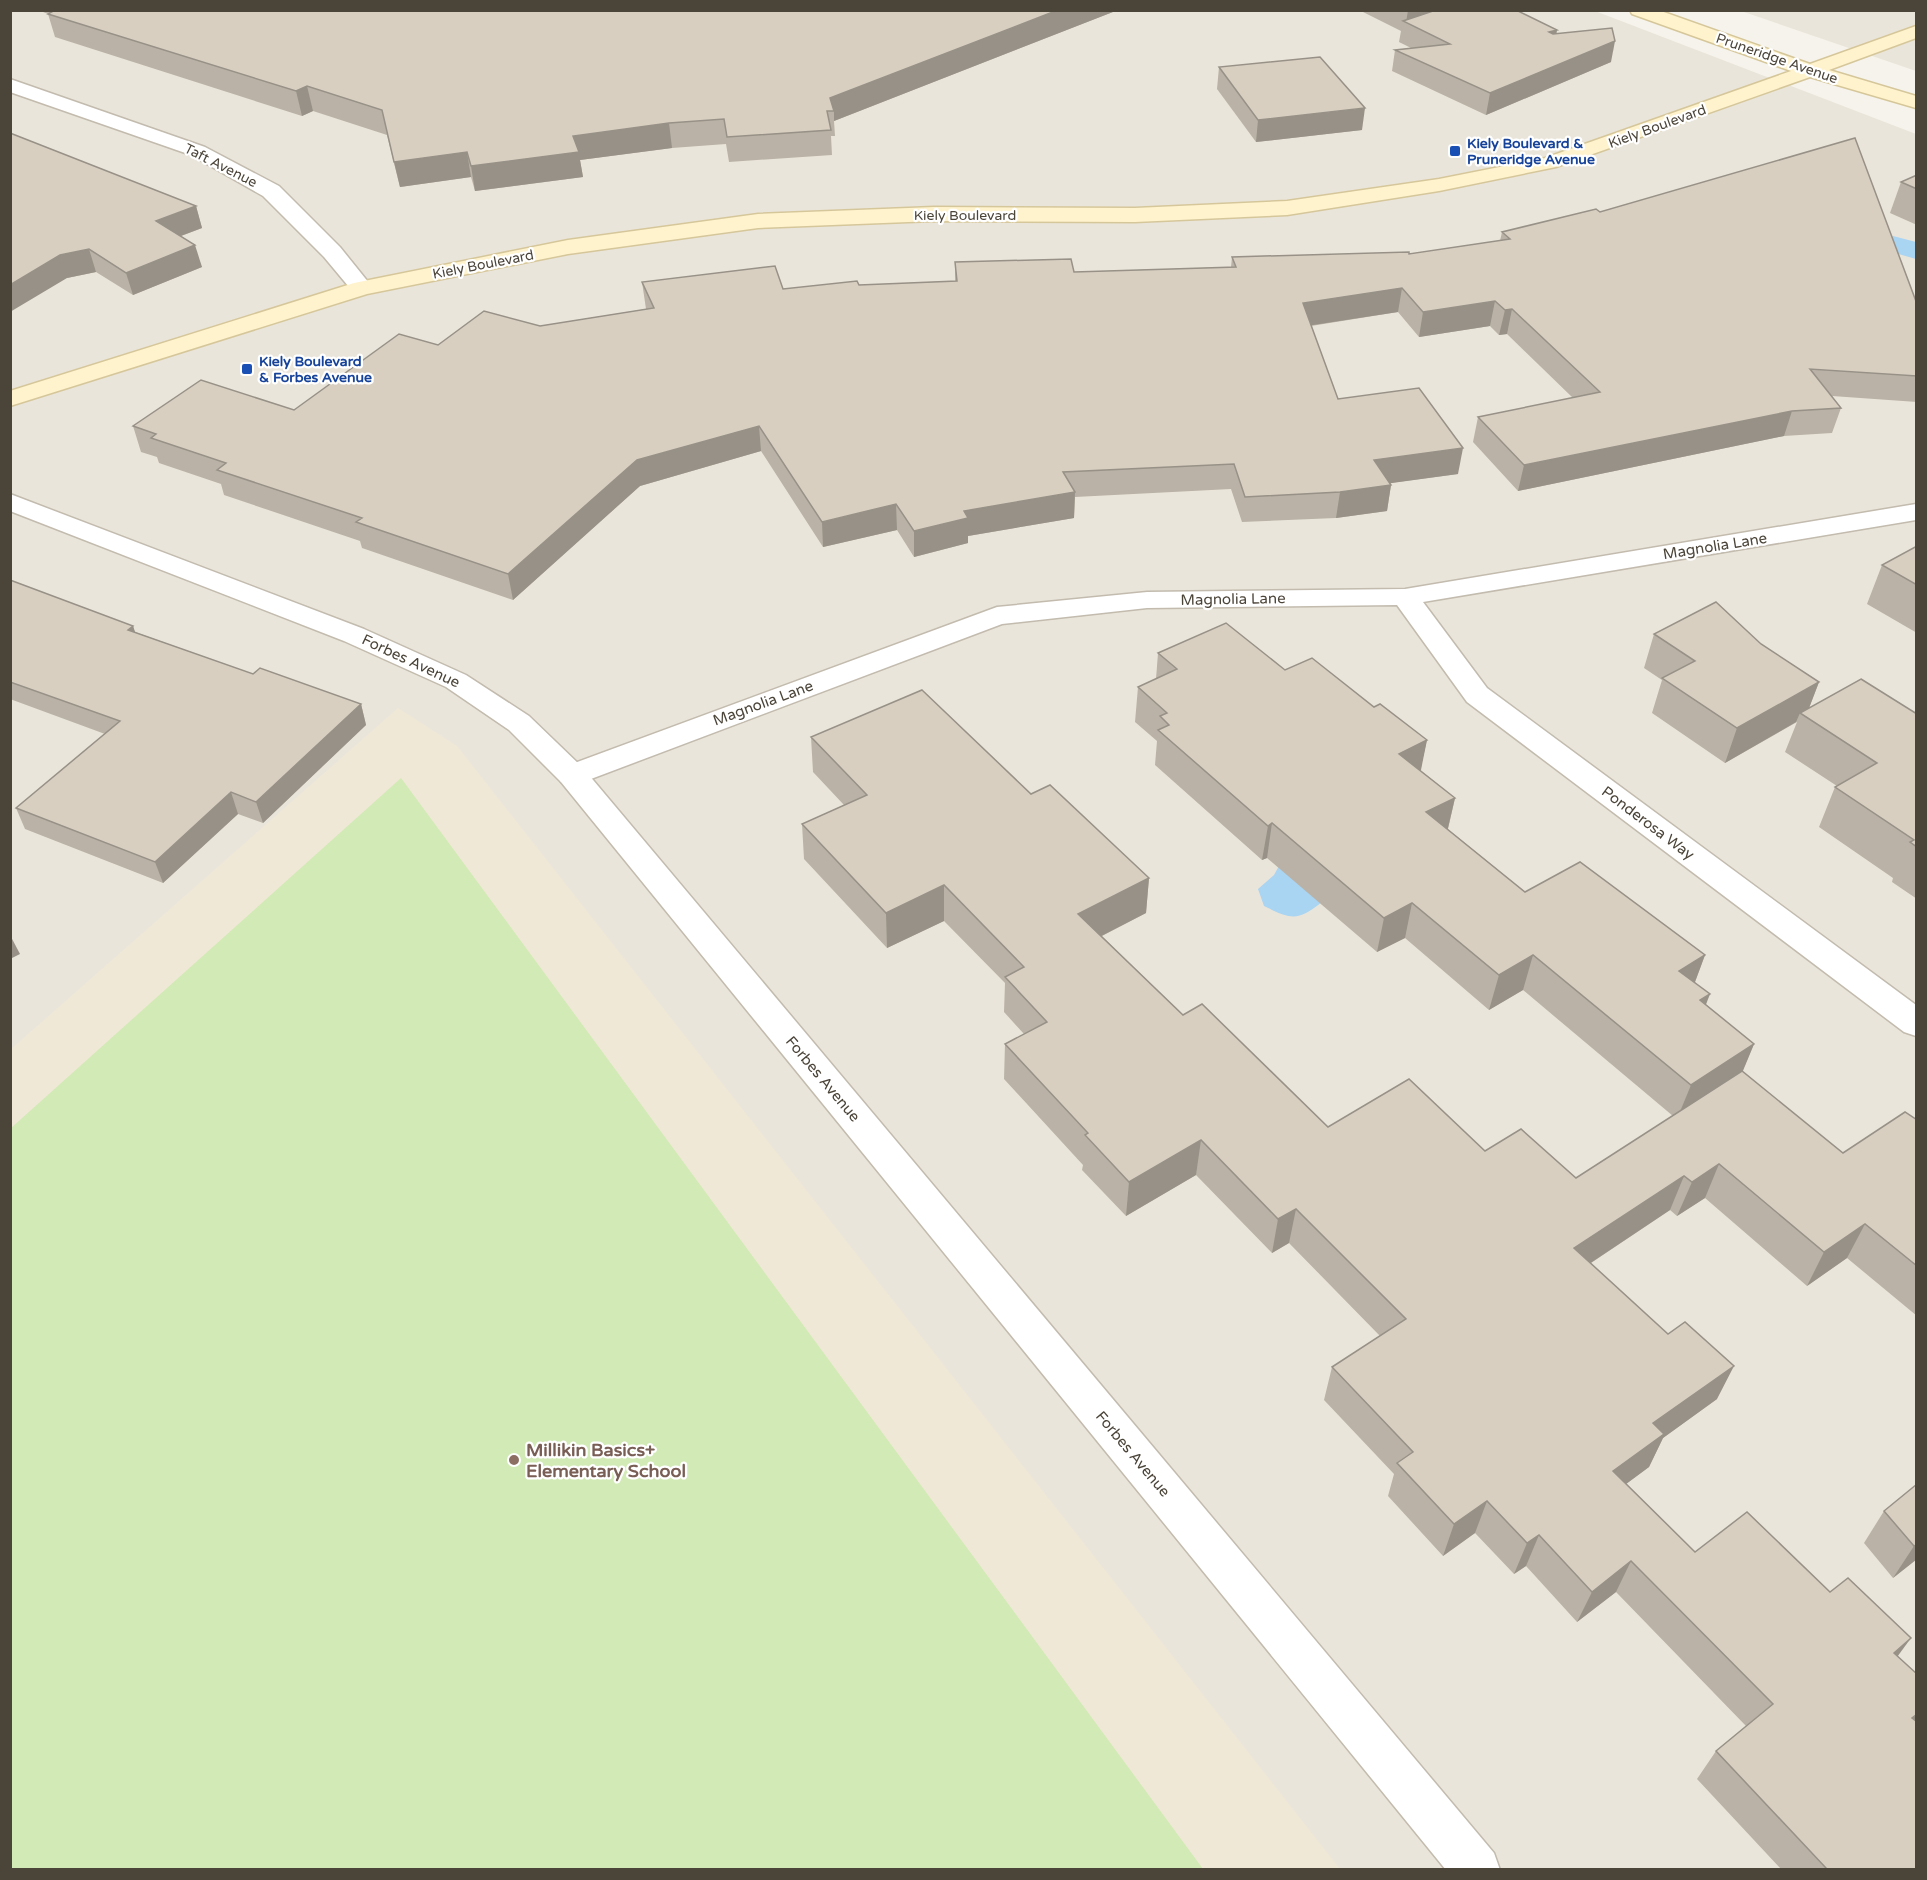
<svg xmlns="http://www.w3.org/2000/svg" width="1927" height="1880" font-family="'Varela Round',sans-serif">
	<rect width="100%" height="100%" fill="#f6f3ec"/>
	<g fill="#eae5da">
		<polygon points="11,11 1595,11 1916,134 1916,1869 11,1870"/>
		<polygon points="1741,11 1916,11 1916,71"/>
	</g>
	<polygon fill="#efe8d6" points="398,708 457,746 1340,1869 11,1869 10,1050"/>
	<polygon fill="#d2eab5" points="401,778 1203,1869 11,1869 11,1128"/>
	<g fill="#a9d4f2">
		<polygon points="1893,236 1916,242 1916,259 1895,253 1897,250 1889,245 1887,240"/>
		<path d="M 1286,853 L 1322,902 C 1297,922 1291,919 1264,906 L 1258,889 L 1274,875 Z"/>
	</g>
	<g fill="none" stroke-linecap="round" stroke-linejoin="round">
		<g stroke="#c2bbae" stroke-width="3">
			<g id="minor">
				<polygon points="10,79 205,147 279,186 340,247 373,288 370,293 354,293 324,257 263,196 191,155 10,92"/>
				<polygon points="1916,504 1916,520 1423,602 1487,688 1916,1005 1916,1036 1904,1032 1467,702 1397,605 1147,608 1002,624 583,782 572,785 561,782 557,775 561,768 997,607 1147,592 1405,589"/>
			</g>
		</g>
		<g stroke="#c2bbae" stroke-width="3">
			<polygon id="tertiary" points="10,494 364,629 466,675 529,716 583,768 1494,1853 1500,1870 1446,1870 561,782 509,730 446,687 344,641 10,511"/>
		</g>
		<g stroke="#d6c79b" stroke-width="3">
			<polygon id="secondary" points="1630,10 1658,10 1810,64 1916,26 1916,38 1829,70 1916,96 1916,108 1810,77 1556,167 1439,191 1287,215 1135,222 934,221 758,228 568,254 367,294 10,406 10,391 354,283 568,240 758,214 934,207 1135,208 1287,201 1439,179 1545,158 1791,71 1632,14"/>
		</g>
		<use href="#minor" fill="#fff" fill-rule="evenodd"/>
		<use href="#tertiary" fill="#fff" fill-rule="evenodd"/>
		<use href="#secondary" fill="#fff3cd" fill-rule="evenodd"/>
	</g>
	<g fill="#bab2a6">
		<polygon points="38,10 1118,10 834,121 835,136 831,136 832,155 729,162 726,144 672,148 580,160 583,177 475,191 471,177 400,187 387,135 313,111 302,116 55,37 48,14"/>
		<polygon points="1359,10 1516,10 1557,30 1556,34 1611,62 1486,115 1392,71 1395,50 1411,48 1399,42 1401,31"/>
		<polygon points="1219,67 1362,130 1256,142 1217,89"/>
		<polygon points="10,133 196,206 202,228 181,236 202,267 133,295 96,272 67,278"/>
		<polygon points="1917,175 1917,225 1890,213 1901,182"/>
		<polygon points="1600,212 1917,304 1917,402 1832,396 1841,408 1832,433 1784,436 1518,491 1473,442 1478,417 1573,398 1507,334 1499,335 1490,326 1419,337 1398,312 1311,326 1338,399 1458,474 1390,483 1391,485 1387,511 1336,518 1242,522 1231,489 1075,497 1074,518 968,536 968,543 914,557 897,530 823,547 761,451 640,486 513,600 362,548 360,541 224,495 221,484 159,463 157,457 141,452 133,426 294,410 438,345 540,326 646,309 642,282 783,289 859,285 955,281 955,262 1074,272 1231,267 1232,257 1409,254 1500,241 1502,232"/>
		<polygon points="1917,546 1917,633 1867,604 1882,565"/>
		<polygon points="10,580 133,626 135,632 253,674 361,704 366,725 263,823 238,814 163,883 25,829 16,808 105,734 10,699"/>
		<polygon points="1654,634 1761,644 1819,682 1809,708 1917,714 1917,899 1892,882 1893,878 1819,827 1835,787 1837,786 1785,752 1797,722 1725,763 1652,713 1662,680 1644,668"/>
		<polygon points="1158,653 1285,670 1374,707 1427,740 1420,770 1455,798 1448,829 1525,892 1705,955 1695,982 1706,1005 1754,1044 1742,1072 1843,1153 1917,1120 1917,1316 1847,1258 1807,1286 1705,1198 1677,1216 1670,1210 1591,1263 1717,1399 1663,1438 1649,1467 1626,1484 1695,1552 1898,1656 1917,1869 1781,1869 1697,1779 1716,1751 1746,1726 1616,1592 1577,1622 1526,1566 1514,1574 1475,1533 1443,1556 1388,1496 1394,1474 1324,1400 1332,1367 1380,1336 1289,1243 1272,1253 1196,1175 1126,1216 1082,1170 1083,1165 1004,1079 1005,1044 1024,1034 1004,1012 1005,983 944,921 887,948 804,859 802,824 844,805 813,772 811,737 1031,794 1149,878 1146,913 1102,936 1183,1015 1328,1127 1485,1151 1576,1178 1673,1116 1523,990 1489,1010 1405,938 1377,952 1267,858 1262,860 1155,765 1157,741 1135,722 1138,687 1156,679"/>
		<polygon points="1917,1484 1917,1559 1893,1578 1864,1543 1884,1511"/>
	</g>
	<g fill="#979187">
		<polygon points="1058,10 1118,10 834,121 834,111 830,98"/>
		<polygon points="1408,10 1474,10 1406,23"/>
		<polygon points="1557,30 1553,51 1549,32"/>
		<polygon points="1615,41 1611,62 1486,115 1490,93"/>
		<polygon points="307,86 313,111 302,116 296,91"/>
		<polygon points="1365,108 1362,130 1256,142 1258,120"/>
		<polygon points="669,123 672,148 580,160 583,177 475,191 471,166 573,136"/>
		<polygon points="467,152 471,177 400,187 394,162"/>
		<polygon points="196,206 202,228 162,243 156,221"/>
		<polygon points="195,245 202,267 133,295 126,273"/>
		<polygon points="89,249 96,272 67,278 10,312 10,285 60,255"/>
		<polygon points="1402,288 1398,312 1300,327 1303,303"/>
		<polygon points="1495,301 1490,326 1419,337 1423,312"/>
		<polygon points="1512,309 1507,334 1499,335 1505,310"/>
		<polygon points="1792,411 1784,436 1518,491 1524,465"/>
		<polygon points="759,426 761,451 640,486 513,600 508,574 637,460"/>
		<polygon points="1463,448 1458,474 1370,486 1374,460"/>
		<polygon points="1391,485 1387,511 1336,518 1340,492"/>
		<polygon points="1075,492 1074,518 968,536 968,543 914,557 914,531 964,511"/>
		<polygon points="896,504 897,530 823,547 822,522"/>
		<polygon points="133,626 140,647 128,630"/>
		<polygon points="1819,682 1806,716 1800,713 1796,722 1725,763 1737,728"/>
		<polygon points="361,704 366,725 263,823 256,802"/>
		<polygon points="1427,740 1420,775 1399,754"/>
		<polygon points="231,792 238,814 163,883 155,862"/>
		<polygon points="1455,798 1447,832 1426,812"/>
		<polygon points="1272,823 1267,858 1262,860 1268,826"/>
		<polygon points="1149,878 1146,913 1076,949 1078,914"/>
		<polygon points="944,885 944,921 887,948 886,913"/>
		<polygon points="1412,903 1405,938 1377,952 1384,918"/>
		<polygon points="10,935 20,954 10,959"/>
		<polygon points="1533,955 1523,990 1489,1010 1499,975"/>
		<polygon points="1705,955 1692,990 1679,971"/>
		<polygon points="1710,994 1697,1028 1700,1000"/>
		<polygon points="1754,1044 1740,1078 1677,1119 1691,1085"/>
		<polygon points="1201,1140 1196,1175 1126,1216 1129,1182"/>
		<polygon points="1719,1164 1705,1198 1677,1216 1692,1182"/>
		<polygon points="1684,1176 1670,1210 1562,1282 1574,1248"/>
		<polygon points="1296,1209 1289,1243 1272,1253 1278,1219"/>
		<polygon points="1865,1224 1847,1258 1807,1286 1824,1252"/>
		<polygon points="1734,1366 1717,1399 1663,1438 1649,1467 1599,1504 1613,1471 1653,1423"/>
		<polygon points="1487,1501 1475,1533 1443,1556 1454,1524"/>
		<polygon points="1539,1535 1526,1566 1514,1574 1527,1543"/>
		<polygon points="1917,1544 1917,1559 1893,1578 1914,1546"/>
		<polygon points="1631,1561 1616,1592 1577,1622 1592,1592"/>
		<polygon points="1911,1638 1889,1668 1894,1653"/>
		<polygon points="1917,1714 1917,1723 1912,1718"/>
	</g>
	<g fill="#d8cfc1" stroke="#979187" stroke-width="1.5">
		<polygon points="55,10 1058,10 830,98 834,111 827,111 831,130 727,137 724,119 669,123 573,136 579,152 471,166 467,152 394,162 382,110 307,86 296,91 48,14"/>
		<polygon points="1436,10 1516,10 1557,30 1549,32 1553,34 1612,28 1615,41 1490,93 1395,50 1450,44 1403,21"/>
		<polygon points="1320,57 1365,108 1258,120 1219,67"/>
		<polygon points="10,133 196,206 156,221 195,245 126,273 89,249 60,255 10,285"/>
		<polygon points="1855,138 1917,304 1917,376 1810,369 1841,408 1792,411 1524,465 1478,417 1600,392 1512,309 1505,310 1495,301 1423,312 1402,288 1303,303 1338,399 1419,388 1463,448 1374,460 1391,485 1340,492 1245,497 1234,464 1063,472 1075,492 964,511 968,518 914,531 896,504 822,522 759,426 637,460 508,574 356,522 362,518 217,470 226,463 151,438 156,434 133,426 201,380 294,410 399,334 438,345 484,311 540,326 654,308 642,282 775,266 783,289 857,281 859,285 957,281 955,262 1071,259 1074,272 1236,267 1232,257 1409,252 1409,254 1510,239 1502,232 1596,209 1600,212"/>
		<polygon points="1917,175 1917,189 1901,182"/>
		<polygon points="1917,546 1917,585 1882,565"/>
		<polygon points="10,580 133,626 128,630 253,674 260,668 361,704 256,802 231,792 155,862 16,808 120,721 10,682"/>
		<polygon points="1716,602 1761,644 1819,682 1737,728 1662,678 1695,661 1654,634"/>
		<polygon points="1226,623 1285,670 1312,658 1374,707 1380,704 1427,740 1399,754 1455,798 1426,812 1525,892 1580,862 1705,955 1679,971 1710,994 1700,1000 1754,1044 1691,1085 1533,955 1499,975 1412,903 1384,918 1272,823 1268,826 1158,730 1169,725 1160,716 1167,713 1138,687 1177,669 1158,653"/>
		<polygon points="1861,679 1917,714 1917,847 1910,842 1914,840 1835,787 1877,763 1800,713"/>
		<polygon points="922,690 1031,794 1050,785 1149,878 1078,914 1183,1015 1202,1004 1328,1127 1409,1079 1485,1151 1521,1129 1576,1178 1742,1071 1843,1153 1905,1112 1917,1120 1917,1266 1865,1224 1824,1252 1719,1164 1692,1182 1684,1176 1574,1248 1668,1334 1685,1322 1734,1366 1653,1423 1664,1434 1613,1471 1695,1552 1747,1512 1830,1592 1848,1578 1911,1638 1894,1653 1917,1674 1917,1714 1912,1718 1917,1722 1917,1869 1824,1869 1826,1868 1716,1751 1773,1704 1631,1561 1592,1592 1539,1535 1527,1543 1487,1501 1454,1524 1397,1463 1413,1452 1332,1367 1406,1319 1296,1209 1278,1219 1201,1140 1129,1182 1085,1135 1088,1133 1005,1044 1047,1022 1005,977 1024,967 944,885 886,913 802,824 867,795 811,737"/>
		<polygon points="1917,1484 1917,1544 1914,1546 1884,1511"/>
	</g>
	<g fill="#1a4fb4" stroke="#fff" stroke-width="2">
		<rect x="1449" y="145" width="12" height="12" rx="3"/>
		<rect x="241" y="363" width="12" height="12" rx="3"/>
	</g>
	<circle fill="#8d6e63" stroke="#fff" stroke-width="2" cx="514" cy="1460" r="6"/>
	<g text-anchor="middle" stroke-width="4.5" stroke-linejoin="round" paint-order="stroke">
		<g font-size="14" fill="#4b4439" stroke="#fff">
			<text transform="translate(1777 58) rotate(19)" y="5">Pruneridge Avenue</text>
			<text transform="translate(1657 126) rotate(-20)" y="5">Kiely Boulevard</text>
			<text transform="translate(221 165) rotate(27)" y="5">Taft Avenue</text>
			<text x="965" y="220">Kiely Boulevard</text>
			<text transform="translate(483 264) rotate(-11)" y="5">Kiely Boulevard</text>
		</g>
		<g font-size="14" font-weight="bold" fill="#164399" stroke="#fff" text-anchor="start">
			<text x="1467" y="148">Kiely Boulevard &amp;<tspan x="1467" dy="16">Pruneridge Avenue</tspan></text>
			<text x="259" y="366">Kiely Boulevard<tspan x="259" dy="16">&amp; Forbes Avenue</tspan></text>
		</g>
		<g font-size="15" fill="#4b4439" stroke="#fff">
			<text transform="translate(1715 546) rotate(-9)" y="5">Magnolia Lane</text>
			<text transform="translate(1233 599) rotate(-1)" y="5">Magnolia Lane</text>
			<text transform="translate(411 661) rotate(25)" y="5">Forbes Avenue</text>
			<text transform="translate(763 703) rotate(-20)" y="5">Magnolia Lane</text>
			<text transform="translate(1648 823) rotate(37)" y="5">Ponderosa Way</text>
			<text transform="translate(823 1079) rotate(50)" y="5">Forbes Avenue</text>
			<text transform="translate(1133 1454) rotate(50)" y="5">Forbes Avenue</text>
		</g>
		<g font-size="18" font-weight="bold" fill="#785e54" stroke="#fff" text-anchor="start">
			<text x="526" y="1456">Millikin Basics+<tspan x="526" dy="21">Elementary School</tspan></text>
		</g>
	</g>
	<rect width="1927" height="1880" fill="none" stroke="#4b4439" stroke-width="24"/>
</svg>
